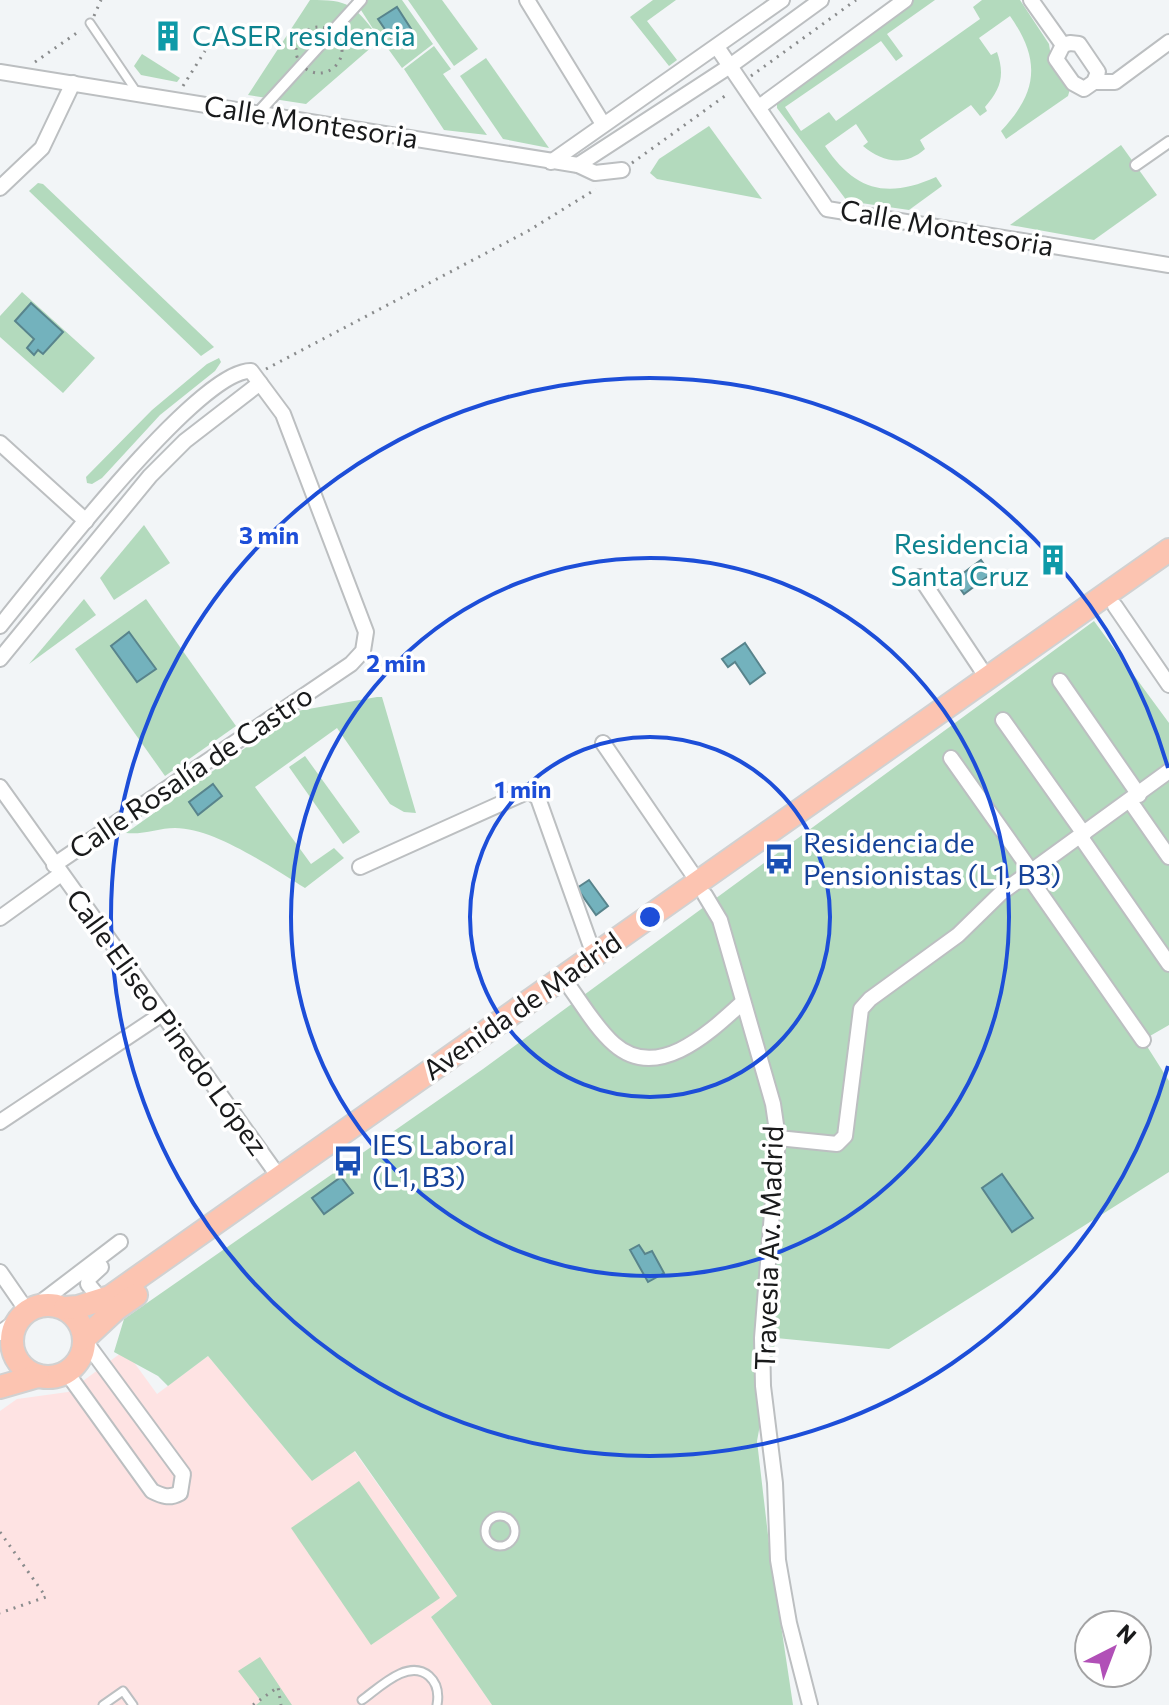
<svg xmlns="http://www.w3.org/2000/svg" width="1169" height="1705" font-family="Commissioner,sans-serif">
	<rect width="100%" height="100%" fill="#f2f5f7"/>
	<polygon fill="#fee3e3" points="125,1350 157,1394 208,1356 312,1481 354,1451 457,1596 431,1617 492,1705 0,1705 0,1411 17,1399 68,1392"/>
	<g fill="#b3dabd">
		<path d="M 310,0 C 349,0 353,4 377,35 L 359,7 L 368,0 L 402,0 L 433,44 L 402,68 L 381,39 L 306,104 L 248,95 Z"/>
		<polygon points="408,0 442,0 478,49 454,66"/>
		<polygon points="653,0 676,0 647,21 677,60 669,66 630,17"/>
		<path d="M 911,0 L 935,0 L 887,34 L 903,56 L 896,61 L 881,41 L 785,107 L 801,131 L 829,112 L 836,121 L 980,19 L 973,7 L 982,0 L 1020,0 L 1049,44 L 1051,57 L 1070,89 L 1068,96 L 1006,139 L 1001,131 C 1038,92 1041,60 1010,16 L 979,38 L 991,55 L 997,52 C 1005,75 1001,89 985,107 L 987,111 L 980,116 L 971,105 L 920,140 L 925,149 C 905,167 882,162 863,146 L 868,142 L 856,124 L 825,146 C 855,191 887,199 936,177 L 942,186 L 909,210 L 847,201 L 777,108 L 777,101 Z"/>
		<polygon points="434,46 451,69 443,74 487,135 444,130 404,69"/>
		<polygon points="142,54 180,78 177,82 141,75 134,66"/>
		<polygon points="486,58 549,148 503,139 460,76"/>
		<polygon points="709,126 762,199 657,179 650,173 659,159"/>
		<polygon points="1121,145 1157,195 1094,240 1010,225"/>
		<polygon points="38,183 43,184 214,347 201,356 29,191"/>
		<polygon points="22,292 95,358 63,393 0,337 0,316"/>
		<polygon points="219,358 221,362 215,371 160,415 102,478 92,484 87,483 86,477 152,410 207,364"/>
		<polygon points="144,525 170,563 114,600 100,578"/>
		<polygon points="84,599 96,615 29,664"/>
		<polygon points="146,599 236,726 165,776 75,649"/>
		<polygon points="1094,621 1169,723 1169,1025 1143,1040 1169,1081 1169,1172 889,1349 776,1338 757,1441 770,1552 793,1705 492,1705 431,1617 457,1596 355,1451 312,1481 208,1356 168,1386 158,1376 114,1352 124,1319 483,1069"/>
		<path d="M 377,697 L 382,697 L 416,813 L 404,812 L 390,804 L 337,728 L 255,787 L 311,864 L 334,848 L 344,858 L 305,888 C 272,868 215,828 175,828 C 159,828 143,835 126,833 L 297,711 Z"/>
		<polygon points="305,756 360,832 343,844 289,767"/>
		<polygon points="359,1481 440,1598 371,1645 291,1528"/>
		<polygon points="260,1657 292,1705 256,1705 261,1701 238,1671"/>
	</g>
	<g fill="#73b2bd" stroke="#58848c" stroke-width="2">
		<polygon points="397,7 415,35 397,47 378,19"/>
		<polygon points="31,303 63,332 43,354 38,350 34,355 27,348 34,339 15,321"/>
		<polygon points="981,560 991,574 964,594 954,580"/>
		<polygon points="129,632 156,669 137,682 111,646"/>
		<polygon points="745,643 765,673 750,684 735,662 728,667 722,659"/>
		<polygon points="213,784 222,796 198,815 189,802"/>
		<polygon points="589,880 608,906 596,915 577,888"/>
		<polygon points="1002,1174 1033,1218 1012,1232 982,1188"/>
		<polygon points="341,1177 353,1193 324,1214 312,1198"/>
		<polygon points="639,1245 645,1254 652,1251 664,1273 648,1282 630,1250"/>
	</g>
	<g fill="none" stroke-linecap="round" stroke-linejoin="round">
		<g stroke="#bcbfc1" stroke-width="11">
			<g id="service">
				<polyline points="90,23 136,91"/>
				<circle cx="500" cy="1531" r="15"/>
				<path d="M 362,1700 C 379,1688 408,1658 429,1676 C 438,1684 439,1694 437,1705"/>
				<polyline points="103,1705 123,1691 133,1705"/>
			</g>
		</g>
		<g stroke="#bcbfc1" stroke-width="14">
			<g id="pedestrian">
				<polyline points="258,113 361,0"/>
				<polyline points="1136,165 1169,142"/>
			</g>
		</g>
		<g stroke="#bcbfc1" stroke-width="18">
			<g id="minor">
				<polyline points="527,0 603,124"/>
				<polyline points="1031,0 1063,45"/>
				<polygon points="1070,43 1079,44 1098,72 1094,82 1084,89 1073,83 1056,59 1063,45"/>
				<polyline points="717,47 827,209 1169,265"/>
				<polyline points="0,72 578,165 595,173 622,170"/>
				<polyline points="1094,82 1115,82 1169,42"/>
				<polyline points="759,107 905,0"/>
				<polyline points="551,162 782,0"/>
				<polyline points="578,165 730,66 821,0"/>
				<polyline points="0,188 42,148 73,83"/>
				<polyline points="0,443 86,521"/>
				<polyline points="920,577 987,678"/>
				<polyline points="1115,606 1169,685"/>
				<path d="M 0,626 C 38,580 198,369 251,371 L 283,414 L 366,632 L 363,651 L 351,664 L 54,865"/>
				<polyline points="0,659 150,476 185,441 260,383"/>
				<polyline points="1060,681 1139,795"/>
				<polyline points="1003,720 1084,834"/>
				<polyline points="603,743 698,882"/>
				<polyline points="951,758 1031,871"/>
				<polyline points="0,787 279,1177"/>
				<polyline points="1130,801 1169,857"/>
				<polyline points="1080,836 1169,964"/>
				<polyline points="360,867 529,791 538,798 594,955"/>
				<polyline points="1027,874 1143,1040"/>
				<polyline points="705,895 720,920 773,1104 778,1138 762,1338 763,1386 775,1483 778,1560 789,1623 810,1705"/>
				<polyline points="0,918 61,874"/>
				<path d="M 571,989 C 584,1007 597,1029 614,1044 C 658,1083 711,1031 743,1002"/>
				<polyline points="0,1122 162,1014"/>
				<polyline points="778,1138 837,1144 845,1136 861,1009 870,999 958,935 1001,893 1169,771"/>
				<polyline points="101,1267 89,1278 88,1284 101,1300"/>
				<polyline points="0,1272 27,1311"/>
				<polyline points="36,1306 120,1242"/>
				<polyline points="0,1333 18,1320"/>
				<path d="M 67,1373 L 152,1491 C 162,1496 169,1499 180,1493 L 183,1474 L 85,1341"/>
			</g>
		</g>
		<g stroke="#d1d1d1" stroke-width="26">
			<g id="primary">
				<circle cx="48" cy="1341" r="36"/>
				<polyline points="65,1308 78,1307 110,1297 1169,550"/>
				<polyline points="85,1338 116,1309 136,1295"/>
				<polyline points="0,1387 38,1376"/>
			</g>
		</g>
		<g stroke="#8a8c8d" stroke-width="3" stroke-dasharray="2 6" stroke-linecap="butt">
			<polyline points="94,16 101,0"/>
			<circle cx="319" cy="50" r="23"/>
			<polyline points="35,62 81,30"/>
			<polyline points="751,76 856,0"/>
			<polyline points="183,86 205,51"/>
			<polyline points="632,163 729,93"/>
			<polyline points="266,369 528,231 596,189"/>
			<polyline points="0,1532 46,1597 0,1613"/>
			<polyline points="253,1705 278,1687 281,1705"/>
		</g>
		<use href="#service" stroke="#fff" stroke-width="7"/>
		<use href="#pedestrian" stroke="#fff" stroke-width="10"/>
		<use href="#minor" stroke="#fff" stroke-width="14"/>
		<use href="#primary" stroke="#fcc4b1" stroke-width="22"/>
	</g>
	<g fill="none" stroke="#1d4ed8" stroke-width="4">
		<circle cx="650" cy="917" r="180"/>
		<circle cx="650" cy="917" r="359"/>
		<path d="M1168 1066A539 539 0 1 1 1168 768"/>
	</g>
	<defs>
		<g id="building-bare" transform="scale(2.4)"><path d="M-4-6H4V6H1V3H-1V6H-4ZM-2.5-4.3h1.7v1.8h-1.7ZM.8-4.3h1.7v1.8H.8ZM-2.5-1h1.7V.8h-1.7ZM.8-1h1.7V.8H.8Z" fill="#0f9aa8" stroke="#fff" stroke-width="2.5" paint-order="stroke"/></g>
		<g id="bus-bare" transform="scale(2.4)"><path d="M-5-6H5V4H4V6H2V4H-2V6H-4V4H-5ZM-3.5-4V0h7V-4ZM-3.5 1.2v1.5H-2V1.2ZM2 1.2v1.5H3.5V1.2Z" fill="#1a4fb4" stroke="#fff" stroke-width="2.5" paint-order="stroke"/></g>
	</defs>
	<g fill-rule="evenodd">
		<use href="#building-bare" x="168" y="36"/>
		<use href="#building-bare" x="1053" y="560"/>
		<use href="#bus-bare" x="779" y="859"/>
		<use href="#bus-bare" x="348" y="1161"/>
	</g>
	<g text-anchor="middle" stroke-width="7" stroke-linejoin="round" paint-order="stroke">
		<g font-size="28" fill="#0d838f" stroke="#fff" text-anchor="start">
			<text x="192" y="46">CASER residencia</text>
			<text x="1029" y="554" text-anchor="end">Residencia<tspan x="1029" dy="32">Santa Cruz</tspan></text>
		</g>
		<g font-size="28" fill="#191a1b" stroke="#fff">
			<text transform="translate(311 122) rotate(9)" y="10">Calle Montesoria</text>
			<text transform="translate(947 228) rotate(10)" y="10">Calle Montesoria</text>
			<text transform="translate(191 772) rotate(-34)" y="10">Calle Rosalía de Castro</text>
			<text transform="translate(522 1006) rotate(-35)" y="10">Avenida de Madrid</text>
			<text transform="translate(167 1022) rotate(54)" y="10">Calle Eliseo Pinedo López</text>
			<text transform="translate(769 1248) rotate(-88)" y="10">Travesia Av. Madrid</text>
		</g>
		<g font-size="28" fill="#164399" stroke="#fff" text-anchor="start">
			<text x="803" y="853">Residencia de<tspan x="803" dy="32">Pensionistas (L1, B3)</tspan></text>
			<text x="372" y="1155">IES Laboral<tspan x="372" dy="32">(L1, B3)</tspan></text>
		</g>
	</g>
	<circle cx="650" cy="917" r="12" fill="#1d4ed8" stroke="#fff" stroke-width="4"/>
	<g font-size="24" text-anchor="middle" font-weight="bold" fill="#1d4ed8" stroke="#fff" stroke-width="7" stroke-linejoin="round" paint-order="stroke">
		<text x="269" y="544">3 min</text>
		<text x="396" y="672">2 min</text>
		<text x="523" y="798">1 min</text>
	</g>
	<g transform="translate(1113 1649) rotate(42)"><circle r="38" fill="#ffffff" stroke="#a3a3a4" stroke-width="2"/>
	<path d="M0-6L14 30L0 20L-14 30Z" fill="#b150b7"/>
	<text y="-12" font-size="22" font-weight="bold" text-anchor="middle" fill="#191a1b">N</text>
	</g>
</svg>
